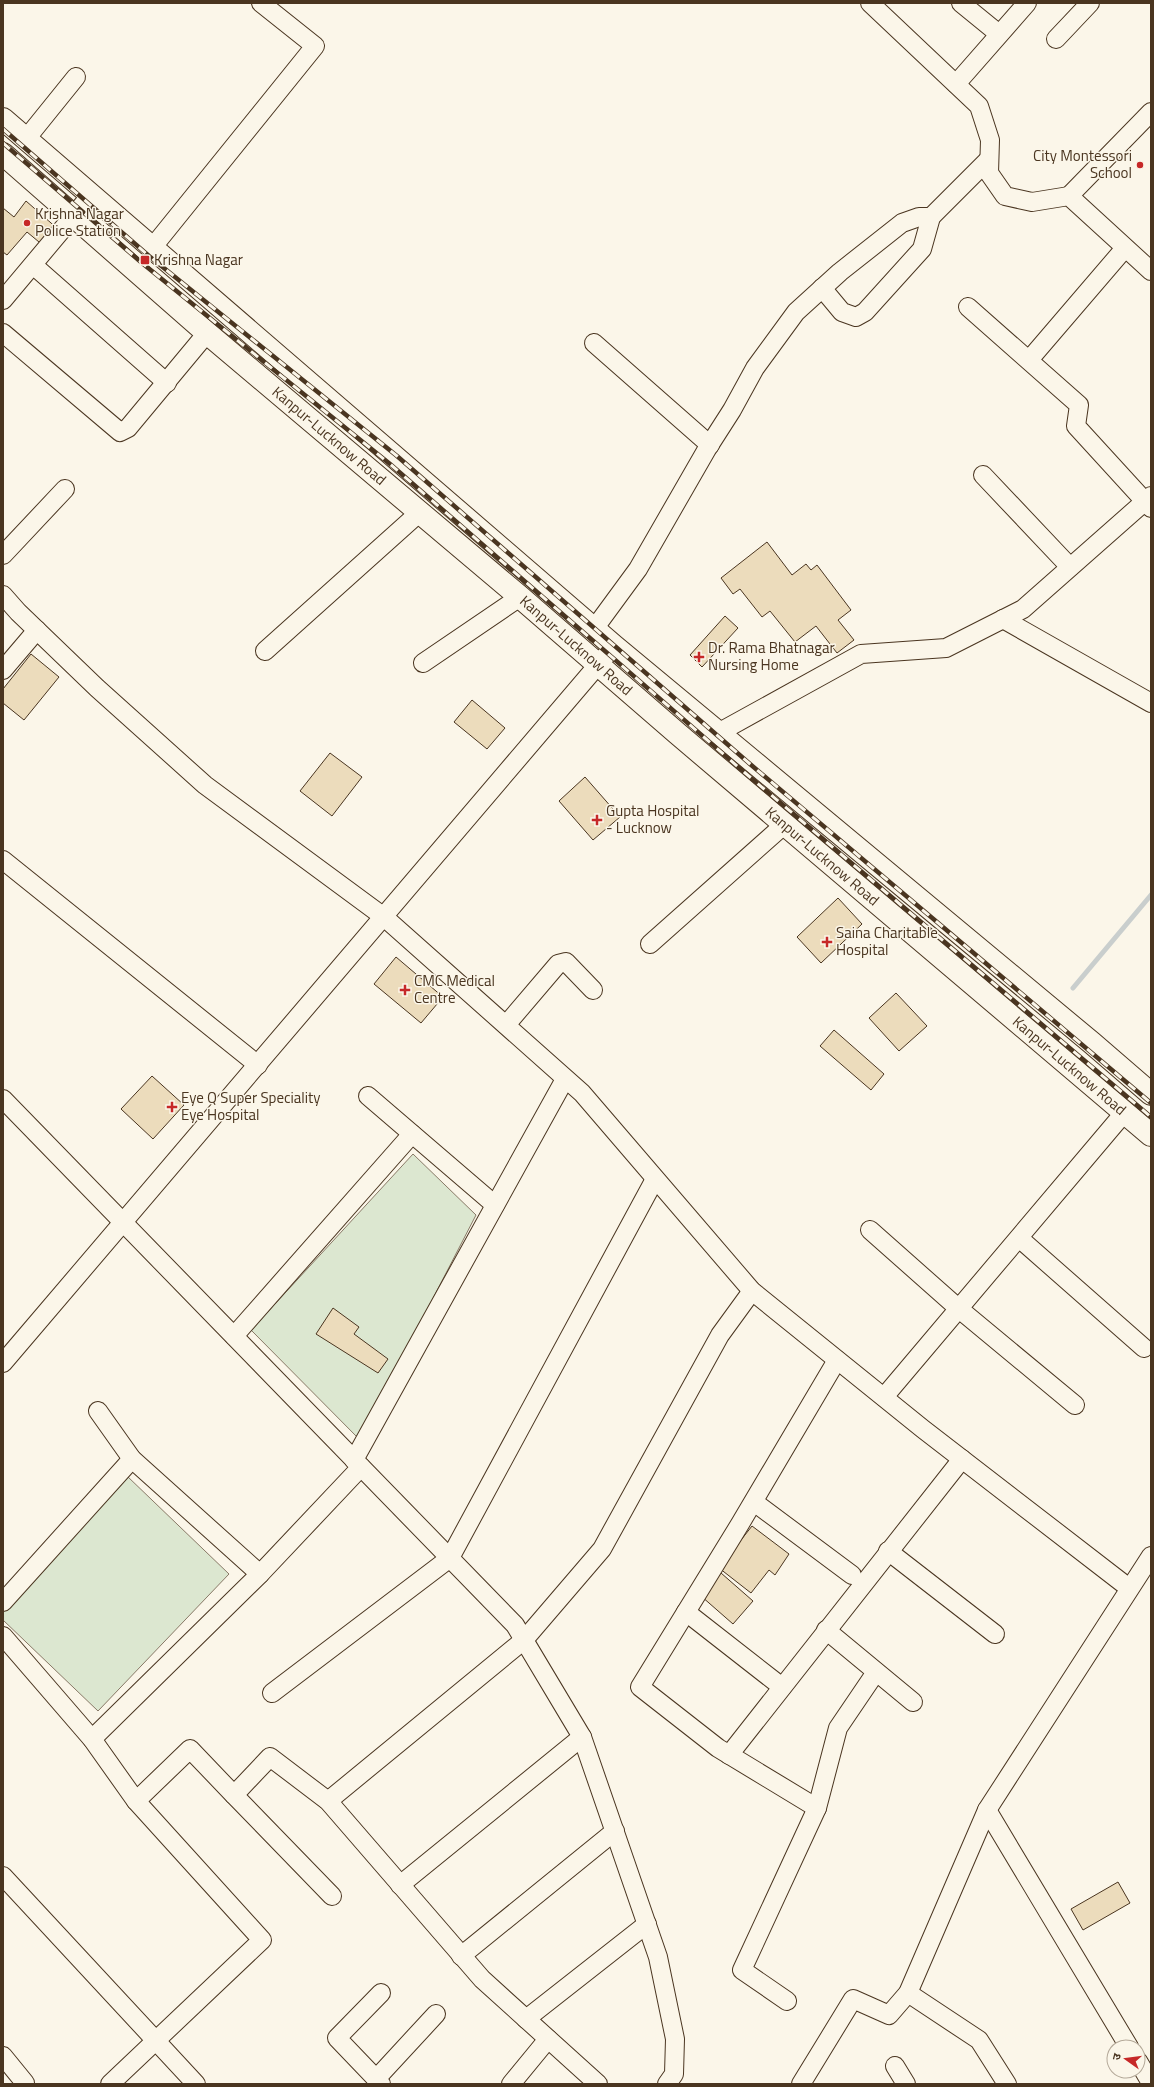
<svg xmlns="http://www.w3.org/2000/svg" width="1154" height="2087" font-family="'Titillium Web','Noto Sans Devanagari',sans-serif">
	<rect width="100%" height="100%" fill="#fbf6e9"/>
	<g fill="#dce7d0" stroke="#887966">
		<polygon points="413,1154 476,1215 360,1440 251,1330"/>
		<polygon points="127,1476 229,1574 98,1711 3,1620 3,1606"/>
	</g>
	<g fill="none" stroke-linecap="round" stroke-linejoin="round">
		<polyline stroke="#c9cecd" stroke-width="5" points="1073,988 1151,895"/>
	</g>
	<g fill="#ecdcbc" stroke="#4a3520">
		<polygon points="26,201 59,230 45,247 27,232 7,255 3,252 3,208 14,217"/>
		<polygon points="767,542 792,575 806,564 811,570 817,565 851,610 838,620 854,640 837,653 816,626 795,642 770,611 762,617 740,589 733,594 721,578"/>
		<polygon points="725,616 738,628 702,667 690,655"/>
		<polygon points="31,654 59,677 24,720 3,703 3,689"/>
		<polygon points="472,700 505,728 487,749 454,722"/>
		<polygon points="330,753 362,777 332,816 300,791"/>
		<polygon points="585,777 620,817 593,840 559,801"/>
		<polygon points="838,898 862,924 821,963 797,937"/>
		<polygon points="396,957 443,997 421,1023 374,984"/>
		<polygon points="896,993 927,1026 899,1051 869,1018"/>
		<polygon points="834,1030 884,1074 871,1090 820,1046"/>
		<polygon points="152,1076 184,1105 153,1139 121,1109"/>
		<polygon points="333,1308 359,1327 354,1334 388,1359 378,1373 316,1334"/>
		<polygon points="752,1526 789,1554 775,1575 769,1570 751,1593 719,1568"/>
		<polygon points="721,1573 753,1601 733,1624 701,1596"/>
		<polygon points="1118,1882 1130,1903 1083,1930 1071,1909"/>
	</g>
	<g fill="none" stroke-linecap="round" stroke-linejoin="round">
		<g stroke="#4a3520" stroke-width="20">
			<g id="minor">
				<polyline points="870,3 979,106 990,140 989,173 1005,196 1032,202 1069,196 1151,271"/>
				<polyline points="961,3 999,34"/>
				<polyline points="1056,39 1090,3"/>
				<polyline points="956,84 1027,3"/>
				<polyline points="26,139 76,77"/>
				<polyline points="1069,196 1151,112"/>
				<polyline points="152,248 315,46 261,3"/>
				<polyline points="33,265 167,383"/>
				<polyline points="822,288 842,312 856,317 865,312 922,249 931,217"/>
				<polyline points="3,300 91,195"/>
				<polyline points="968,307 1079,405 1076,426 1151,508"/>
				<polyline points="3,333 120,432 128,428 207,333"/>
				<polyline points="594,343 710,445"/>
				<polyline points="1029,360 1125,248"/>
				<polyline points="983,475 1070,567"/>
				<polyline points="3,555 65,489"/>
				<polyline points="3,595 18,612 97,688 205,785 384,917 582,1093 752,1291 923,1429 1129,1588"/>
				<polyline points="1003,619 1151,703"/>
				<polyline points="594,629 638,569 707,449 732,410 755,368 796,312 840,272 902,223 919,217 931,217 989,159"/>
				<polyline points="265,651 420,512"/>
				<polyline points="423,663 520,597"/>
				<polyline points="3,670 37,630"/>
				<polyline points="718,733 861,654 946,648 1023,609 1151,496"/>
				<polyline points="3,860 258,1065"/>
				<polyline points="650,944 785,824"/>
				<polyline points="506,1025 558,964 566,962 593,990"/>
				<polyline points="368,1096 495,1205"/>
				<polyline points="3,1099 515,1625 582,1737 658,1957 675,2039 674,2074 667,2084"/>
				<polyline points="870,1230 958,1308 1075,1405"/>
				<polyline points="1019,1238 1144,1348"/>
				<polyline points="234,1336 412,1134"/>
				<polyline points="3,1363 614,646"/>
				<polyline points="884,1397 1124,1113"/>
				<polyline points="98,1411 132,1459 260,1574"/>
				<polyline points="354,1460 565,1079"/>
				<polyline points="754,1502 852,1575"/>
				<polyline points="888,1551 995,1634"/>
				<polyline points="3,1602 132,1459"/>
				<polyline points="686,1612 782,1687"/>
				<polyline points="826,1630 913,1702"/>
				<polyline points="3,1636 92,1739 136,1801 262,1940 110,2084"/>
				<polyline points="272,1693 450,1558 655,1179"/>
				<polyline points="92,1739 260,1574 361,1467"/>
				<polyline points="729,1755 962,1459"/>
				<polyline points="136,1801 190,1749 234,1795"/>
				<polyline points="328,1801 524,1640 602,1549 720,1335 752,1291"/>
				<polyline points="817,1808 718,1748 640,1687 740,1524 837,1360"/>
				<polyline points="987,1810 1129,2047"/>
				<polyline points="3,1876 196,2084"/>
				<polyline points="400,1885 582,1737"/>
				<polyline points="332,1896 234,1795 270,1757 328,1801 482,1979 598,2084"/>
				<polyline points="461,1956 615,1831"/>
				<polyline points="908,1993 979,2040 1007,2084"/>
				<polyline points="787,2001 742,1970 817,1808 838,1728 876,1672"/>
				<polyline points="526,2019 647,1924"/>
				<polyline points="3,2056 25,2083"/>
				<polyline points="1138,2061 1151,2083"/>
				<polyline points="895,2066 906,2084"/>
				<polyline points="376,2079 436,2014"/>
				<polyline points="381,2084 337,2038 381,1993"/>
				<polyline points="511,2084 548,2039"/>
				<polyline points="801,2084 853,1999 889,2015 908,1993 987,1810 1151,1556"/>
			</g>
		</g>
		<g stroke="#4a3520" stroke-width="24">
			<g id="highway">
				<polyline points="3,119 614,646 1092,1043 1151,1094"/>
				<path id="s1" d="M 3,154 L 207,333 L 520,597 L 678,734 L 1151,1135"/>
			</g>
		</g>
		<use href="#minor" stroke="#fbf6e9" stroke-width="18"/>
		<use href="#highway" stroke="#fbf6e9" stroke-width="22"/>
		<g stroke="#4a3520" stroke-width="4.5">
			<g id="rail">
				<polyline points="3,129 149,256 397,456 750,764 1151,1103"/>
				<polyline points="3,143 142,263 390,464 744,772 1151,1117"/>
			</g>
		</g>
		<use href="#rail" stroke="#fbf6e9" stroke-width="3" stroke-dasharray="9" stroke-linecap="butt"/>
	</g>
	<g fill="#c62828" stroke="#fbf6e9" stroke-width="1.5">
		<circle cx="1140" cy="165" r="4"/>
		<circle cx="27" cy="223" r="4"/>
		<rect x="140" y="255" width="10" height="10" rx="2"/>
		<path d="M697 651h4v4h4v4h-4v4h-4v-4h-4v-4h4z"/>
		<path d="M595 814h4v4h4v4h-4v4h-4v-4h-4v-4h4z"/>
		<path d="M825 936h4v4h4v4h-4v4h-4v-4h-4v-4h4z"/>
		<path d="M403 984h4v4h4v4h-4v4h-4v-4h-4v-4h4z"/>
		<path d="M170 1101h4v4h4v4h-4v4h-4v-4h-4v-4h4z"/>
	</g>
	<g text-anchor="middle" stroke-width="3" stroke-linejoin="round" paint-order="stroke">
		<g font-size="15" fill="#4a3520" stroke="#fbf6e9" text-anchor="start">
			<text x="1132" y="161" text-anchor="end">City Montessori<tspan x="1132" dy="17">School</tspan></text>
			<text x="35" y="219">Krishna Nagar<tspan x="35" dy="17">Police Station</tspan></text>
			<text x="154" y="265">Krishna Nagar</text>
			<text x="708" y="653">Dr. Rama Bhatnagar<tspan x="708" dy="17">Nursing Home</tspan></text>
			<text x="606" y="816">Gupta Hospital<tspan x="606" dy="17">- Lucknow</tspan></text>
			<text x="836" y="938">Saina Charitable<tspan x="836" dy="17">Hospital</tspan></text>
			<text x="414" y="986">CMC Medical<tspan x="414" dy="17">Centre</tspan></text>
			<text x="181" y="1103">Eye Q Super Speciality<tspan x="181" dy="17">Eye Hospital</tspan></text>
		</g>
		<g font-size="15" fill="#4a3520" stroke="#fbf6e9">
			<text dy="5" stroke="none"><textPath href="#s1" startOffset="431">Kanpur-Lucknow Road</textPath></text>
			<text dy="5" stroke="none"><textPath href="#s1" startOffset="755">Kanpur-Lucknow Road</textPath></text>
			<text dy="5" stroke="none"><textPath href="#s1" startOffset="1079">Kanpur-Lucknow Road</textPath></text>
			<text dy="5" stroke="none"><textPath href="#s1" startOffset="1403">Kanpur-Lucknow Road</textPath></text>
		</g>
	</g>
	<rect width="1154" height="2087" fill="none" stroke="#4a3520" stroke-width="8"/>
	<g transform="translate(1126 2059) rotate(284)"><circle r="19" fill="#fbf6e9" stroke="#b4a999"/>
	<path d="M0-3L7 15L0 10L-7 15Z" fill="#c62828"/>
	<text y="-6" font-size="11" font-weight="bold" text-anchor="middle" fill="#4a3520">उ</text>
	</g>
</svg>
